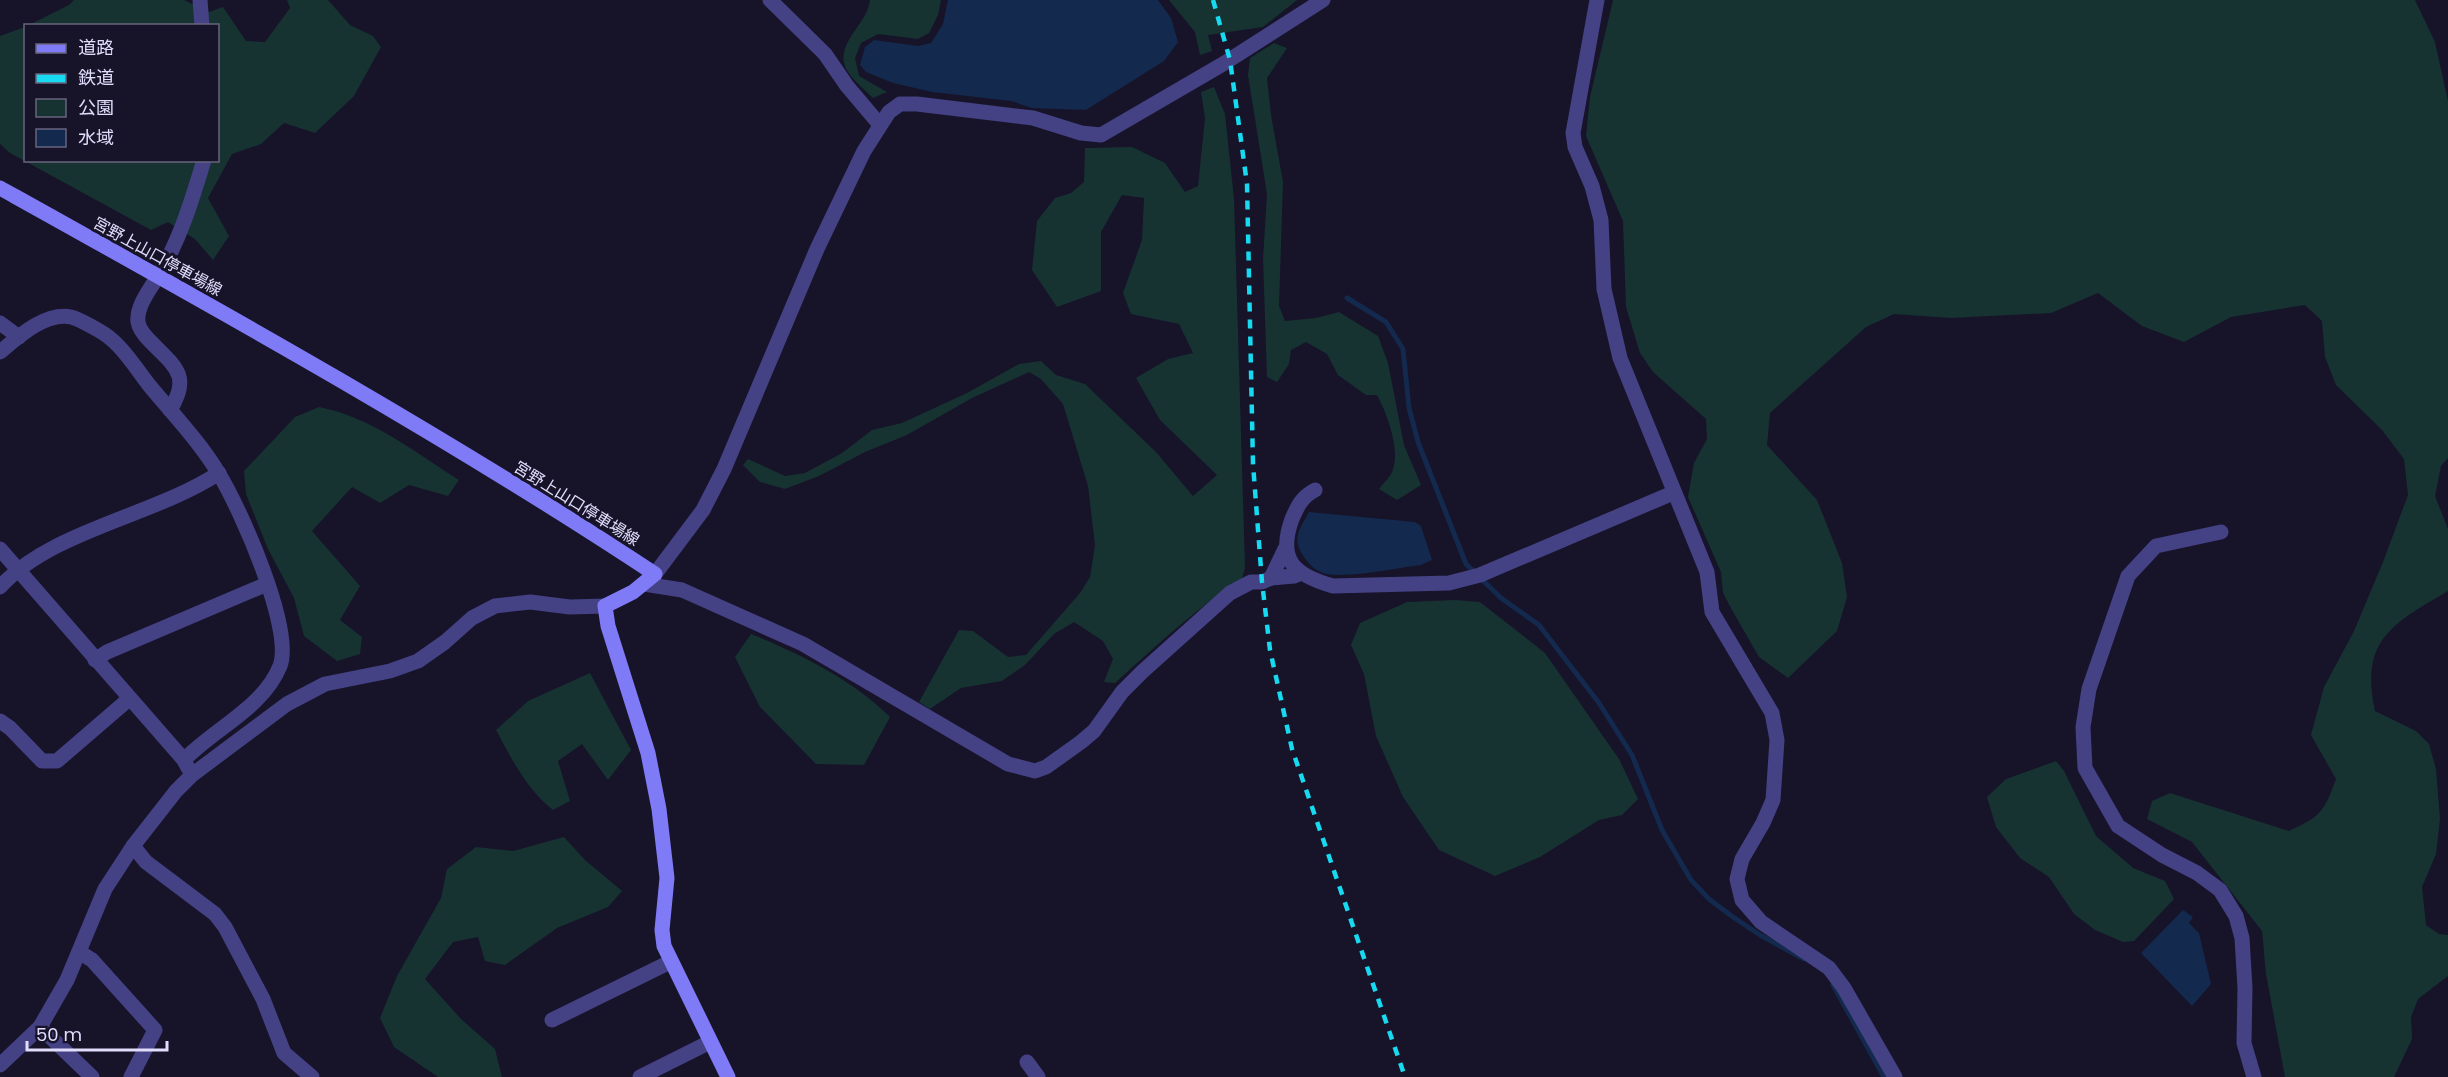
<svg xmlns="http://www.w3.org/2000/svg" width="2448" height="1077" font-family="Poppins,'Noto Sans JP',sans-serif">
	<rect width="100%" height="100%" fill="#171329"/>
	<g fill="#163332">
		<polygon points="74,0 184,0 209,12 223,7 246,41 265,42 290,8 287,0 328,0 350,25 373,36 381,47 354,96 315,133 284,123 261,144 232,154 208,198 229,236 213,260 195,239 168,222 151,230 10,153 0,144 0,36 25,27 26,160 218,160 218,26 29,25 69,5"/>
		<path d="M 870,0 L 941,0 L 938,15 L 929,33 L 918,39 L 878,34 L 861,43 L 855,58 L 859,76 L 887,92 L 873,98 C 847,73 831,63 856,29 C 863,18 868,13 870,0 Z"/>
		<polygon points="1169,0 1297,0 1263,27 1208,35 1212,51 1200,55 1195,32"/>
		<path d="M 1613,0 L 2415,0 L 2435,42 L 2448,101 L 2448,458 L 2441,466 L 2435,496 L 2448,529 L 2448,591 C 2394,623 2359,639 2375,711 L 2416,731 L 2429,744 L 2436,769 L 2440,819 L 2436,854 L 2422,887 L 2426,925 L 2439,934 L 2448,935 L 2448,976 L 2418,999 L 2411,1017 L 2412,1039 L 2394,1077 L 2285,1077 L 2266,974 L 2262,931 L 2192,842 L 2147,819 L 2152,801 L 2170,793 L 2289,831 C 2321,816 2324,812 2336,779 L 2311,735 L 2324,687 L 2354,631 L 2383,562 L 2408,495 L 2404,459 L 2382,430 L 2336,385 L 2325,357 L 2322,321 L 2305,305 L 2231,317 L 2184,342 L 2142,326 L 2098,293 L 2051,313 L 1951,318 L 1894,314 L 1866,327 L 1770,413 L 1767,445 L 1817,500 L 1842,563 L 1847,597 L 1837,631 L 1788,678 L 1759,657 L 1732,610 L 1723,593 L 1721,572 L 1688,497 L 1694,463 L 1707,439 L 1706,419 L 1653,372 L 1640,353 L 1626,307 L 1623,221 L 1586,136 L 1590,97 Z"/>
		<path d="M 1274,43 L 1287,48 L 1267,78 L 1271,115 L 1283,182 L 1279,306 L 1285,321 L 1316,318 L 1339,312 L 1378,336 L 1388,363 L 1404,445 L 1421,485 L 1397,500 L 1379,489 C 1383,483 1392,476 1393,469 C 1400,449 1387,413 1377,395 L 1366,395 L 1338,375 L 1327,354 L 1306,342 L 1291,350 L 1289,364 L 1277,382 L 1267,377 L 1263,259 L 1267,194 L 1248,75 L 1250,58 Z"/>
		<path d="M 1214,87 L 1225,114 L 1234,199 L 1245,567 L 1242,579 C 1196,608 1156,646 1115,683 L 1104,682 L 1113,659 L 1103,641 L 1074,622 L 1054,634 L 1025,665 L 1002,681 L 961,688 L 930,709 L 919,702 L 959,630 L 973,631 L 1008,657 L 1026,655 L 1080,593 L 1090,577 L 1095,545 L 1088,486 L 1063,404 L 1041,379 L 1029,372 L 972,398 L 907,435 L 865,452 L 819,476 L 785,489 L 760,482 L 743,465 L 748,459 L 785,476 L 805,473 L 842,453 L 872,430 L 902,423 L 967,393 L 1019,364 L 1041,361 L 1056,375 L 1085,384 L 1156,452 L 1193,496 L 1217,475 L 1160,420 L 1136,378 L 1168,359 L 1193,353 L 1179,324 L 1131,314 L 1123,293 L 1142,240 L 1144,198 L 1122,195 L 1101,232 L 1101,291 L 1057,307 L 1032,270 L 1037,221 L 1055,198 L 1071,193 L 1084,182 L 1085,148 L 1132,147 L 1165,163 L 1185,192 L 1198,186 L 1205,118 L 1201,92 Z"/>
		<path d="M 319,407 C 371,417 415,452 459,480 L 448,496 L 409,485 L 380,503 L 352,487 L 312,531 L 360,586 L 340,620 L 362,637 L 360,654 L 337,661 L 304,636 L 294,598 L 268,549 L 246,494 L 244,471 L 295,417 Z"/>
		<polygon points="1455,600 1480,602 1545,653 1619,759 1638,799 1622,815 1599,820 1540,857 1495,876 1439,850 1403,797 1376,736 1364,674 1351,645 1360,623 1407,602"/>
		<path d="M 751,634 C 799,653 854,681 890,717 L 864,765 L 816,764 L 760,707 L 735,657 Z"/>
		<path d="M 590,673 L 631,750 L 608,780 L 582,744 L 558,761 L 570,801 L 553,810 C 527,790 511,758 496,730 L 528,701 Z"/>
		<polygon points="2056,761 2064,771 2096,836 2133,868 2165,881 2174,899 2134,941 2123,942 2095,930 2074,914 2049,877 2020,858 1996,827 1987,797 2006,779"/>
		<polygon points="564,837 585,860 622,891 608,907 557,928 505,965 485,961 478,937 453,942 425,979 461,1019 495,1049 502,1077 438,1077 394,1047 380,1018 397,976 441,898 447,869 476,847 513,851"/>
	</g>
	<g fill="#13294d">
		<polygon points="948,0 1158,0 1171,18 1178,42 1164,61 1086,110 1032,108 1011,101 932,92 893,83 866,72 860,65 865,47 874,40 918,46 931,43 943,24"/>
		<path d="M 1309,512 L 1415,522 L 1421,526 L 1432,560 L 1421,565 C 1397,568 1349,578 1327,574 C 1316,572 1308,564 1302,554 C 1292,536 1300,529 1309,512 Z"/>
		<polygon points="2183,910 2193,917 2189,923 2199,933 2211,984 2192,1006 2141,953"/>
	</g>
	<g fill="none" stroke-linecap="round" stroke-linejoin="round">
		<g stroke="#13294d" stroke-width="5">
			<polyline points="1347,298 1386,322 1403,349 1409,408 1418,442 1466,564 1501,598 1539,625 1599,703 1632,755 1662,830 1691,880 1709,899 1733,917 1760,935 1804,959"/>
			<polyline points="1833,985 1884,1077"/>
		</g>
		<g stroke="#444185" stroke-width="15">
			<polyline points="200,0 202,26"/>
			<polyline points="770,0 825,54 847,86 880,125"/>
			<polyline points="1597,0 1573,133 1575,147 1592,186 1601,220 1604,289 1620,358 1707,572 1712,612 1772,713 1777,740 1773,800 1763,823 1742,859 1737,879 1742,900 1761,922 1829,968 1844,988 1895,1077"/>
			<polyline points="0,323 19,337"/>
			<path d="M 0,352 C 18,337 45,312 71,317 C 79,319 105,333 111,339 C 126,351 137,370 149,385 C 172,413 200,442 219,474 C 240,508 294,629 280,666 C 263,708 215,728 184,760"/>
			<path d="M 170,410 C 192,375 174,366 150,341 C 145,336 139,329 138,322 C 136,306 151,288 158,276 C 180,240 192,200 204,160"/>
			<path d="M 1315,490 C 1302,497 1298,505 1292,519 C 1277,560 1294,575 1333,586 L 1449,583 L 1480,575 L 1673,493"/>
			<polyline points="0,549 184,760 188,768"/>
			<polyline points="1285,549 1271,578 1294,576 1301,573"/>
			<polyline points="655,574 703,510 724,469 817,249 864,151 889,112 900,104 917,104 1033,118 1081,133 1101,135 1223,64 1323,0"/>
			<polyline points="644,584 682,590 803,644 1008,764 1035,771 1046,767 1081,742 1094,731 1122,692 1142,672 1230,593 1251,582 1262,582 1271,578"/>
			<path d="M 0,587 C 52,530 154,516 219,473"/>
			<polyline points="95,660 107,652 267,584"/>
			<polyline points="0,721 10,728 42,761 57,761 129,699"/>
			<polyline points="133,846 146,862 215,914 225,927 263,999 284,1053 312,1077"/>
			<polyline points="79,952 92,960 155,1030 131,1077"/>
			<polyline points="552,1020 670,962"/>
			<polyline points="40,1027 92,1077"/>
			<polyline points="1027,1062 1038,1077"/>
			<polyline points="0,1065 40,1027 67,980 105,889 133,846 176,791 192,775 228,748 287,704 325,684 390,671 418,661 445,642 472,618 495,606 530,602 570,607 605,606"/>
			<polyline points="640,1077 710,1042"/>
		</g>
		<polyline stroke="#444185" stroke-width="15" points="2221,532 2156,546 2128,576 2089,689 2083,727 2085,768 2118,826 2162,855 2197,873 2220,890 2236,916 2242,938 2245,988 2244,1043 2254,1077"/>
		<path stroke="#7f7bf6" stroke-width="15" d="M 0,188 C 221,311 443,434 655,574 L 633,592 L 605,606 L 608,626 L 648,753 L 659,809 L 667,878 L 662,930 L 664,946 L 728,1077"/>
		<polyline stroke="#17d9ef" stroke-width="4.5" stroke-dasharray="9 8" stroke-linecap="butt" points="1213,0 1230,60 1247,184 1253,464 1262,582 1270,650 1292,749 1405,1077"/>
	</g>
	<g text-anchor="middle" stroke-width="6" stroke-linejoin="round" paint-order="stroke">
		<g font-size="16" fill="#e1ddfd" stroke="#171329">
			<text transform="translate(158 256) rotate(29)" y="6">宮野上山口停車場線</text>
			<text transform="translate(577 503) rotate(32)" y="6">宮野上山口停車場線</text>
		</g>
	</g>
	<rect x="24" y="24" width="195" height="138" fill="#171329" stroke="#68647e" stroke-width="1.5"/>
	<rect x="36" y="44" width="30" height="9" fill="#7f7bf6" stroke="#68647e" stroke-width="1.5"/>
	<text x="78" y="54" font-size="18" fill="#e1ddfd">道路</text>
	<rect x="36" y="74" width="30" height="9" fill="#17d9ef" stroke="#68647e" stroke-width="1.5"/>
	<text x="78" y="84" font-size="18" fill="#e1ddfd">鉄道</text>
	<rect x="36" y="99" width="30" height="18" fill="#163332" stroke="#68647e" stroke-width="1.5"/>
	<text x="78" y="114" font-size="18" fill="#e1ddfd">公園</text>
	<rect x="36" y="129" width="30" height="18" fill="#13294d" stroke="#68647e" stroke-width="1.5"/>
	<text x="78" y="144" font-size="18" fill="#e1ddfd">水域</text>
	<path d="M27 1041v9h140v-9" fill="none" stroke="#e1ddfd" stroke-width="3"/>
	<text x="36" y="1041" font-size="18" fill="#e1ddfd" stroke="#171329" stroke-width="4.5" paint-order="stroke">50 m</text>
</svg>
